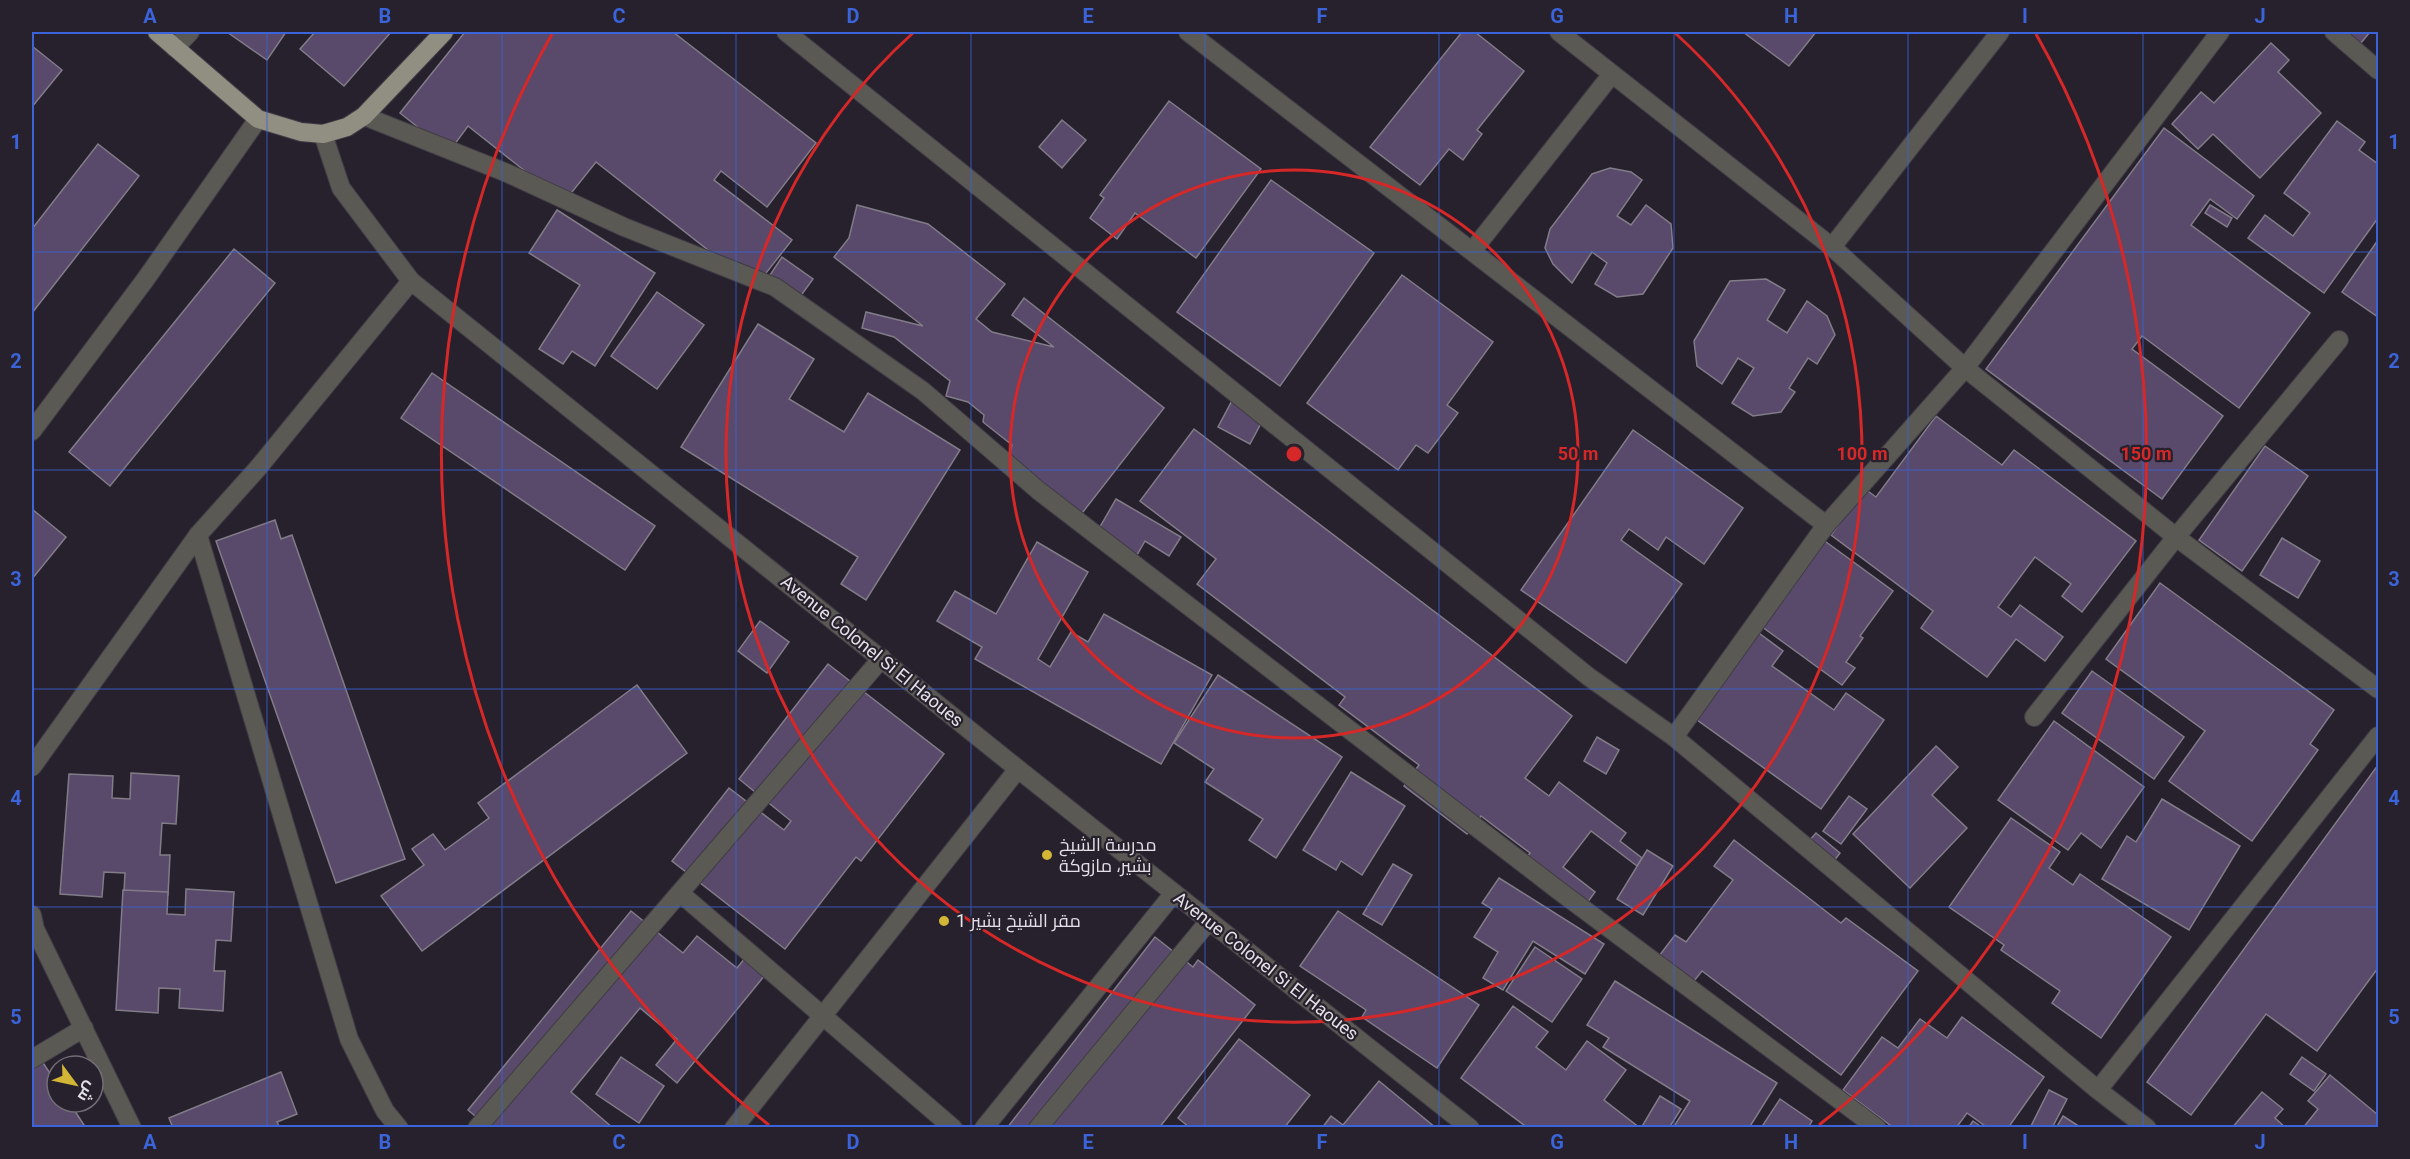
<svg xmlns="http://www.w3.org/2000/svg" width="2410" height="1159" font-family="Roboto,Cairo,sans-serif">
	<rect width="100%" height="100%" fill="#26212c"/>
	<g fill="#59496a" stroke="#827c89" stroke-width="1.5">
		<polygon points="227,32 286,32 267,60"/>
		<polygon points="315,32 391,32 344,86 300,49"/>
		<polygon points="465,32 673,32 816,143 767,207 721,171 714,180 792,240 755,287 596,162 564,202 468,126 449,152 400,113"/>
		<polygon points="1462,32 1475,32 1524,71 1477,130 1482,134 1463,160 1449,149 1420,185 1370,147"/>
		<polygon points="1743,32 1816,32 1789,66"/>
		<polygon points="2334,32 2370,32 2356,49"/>
		<polygon points="2271,43 2289,60 2278,72 2321,113 2260,178 2213,134 2198,149 2172,124 2201,92 2214,103"/>
		<polygon points="32,46 62,70 32,107"/>
		<polygon points="1169,101 1261,169 1196,258 1135,213 1117,239 1090,218 1104,198 1100,195"/>
		<polygon points="1062,120 1086,140 1062,168 1039,147"/>
		<polygon points="2337,121 2365,142 2359,150 2378,164 2378,218 2324,293 2248,238 2265,215 2293,236 2310,213 2284,193"/>
		<polygon points="2164,128 2254,196 2237,219 2210,199 2191,225 2310,313 2239,408 2142,336 2132,349 2223,416 2162,499 1986,369"/>
		<polygon points="98,144 139,176 32,313 32,229"/>
		<polygon points="1610,168 1631,172 1642,180 1617,216 1631,225 1646,205 1671,224 1673,248 1643,294 1617,297 1595,284 1607,263 1592,252 1572,283 1553,264 1545,248 1550,229 1592,174"/>
		<polygon points="1271,180 1374,253 1280,386 1177,312"/>
		<polygon points="857,205 928,224 1005,284 976,319 992,332 1054,347 1012,315 1024,298 1164,408 1072,526 1005,472 1012,445 983,422 984,415 968,402 946,396 950,381 894,337 862,328 866,312 923,326 834,257 849,238"/>
		<polygon points="2210,205 2232,218 2227,227 2205,213"/>
		<polygon points="557,210 655,273 595,366 572,351 563,364 539,349 580,285 529,253"/>
		<polygon points="2378,240 2378,317 2342,292"/>
		<polygon points="234,249 275,283 110,486 69,452"/>
		<polygon points="782,257 813,279 792,308 762,287"/>
		<polygon points="1402,275 1493,342 1447,405 1458,413 1428,453 1416,445 1398,470 1307,403"/>
		<polygon points="1766,279 1785,290 1767,320 1787,333 1807,301 1827,316 1835,335 1817,364 1808,358 1789,388 1795,392 1781,412 1753,416 1732,403 1754,368 1738,358 1722,384 1697,366 1694,341 1730,281"/>
		<polygon points="657,292 704,325 657,389 611,356"/>
		<polygon points="758,324 814,359 789,399 844,432 868,393 960,450 866,600 841,584 858,557 681,447"/>
		<polygon points="432,373 655,526 625,570 401,418"/>
		<polygon points="1235,395 1267,412 1250,444 1218,427"/>
		<polygon points="1936,416 2002,465 2014,450 2136,541 2082,612 2062,596 2071,584 2035,557 1998,607 2011,617 2020,605 2063,637 2045,661 2016,639 1987,677 1921,628 1933,611 1831,535 1865,489 1876,497"/>
		<polygon points="1194,429 1572,716 1525,778 1549,796 1559,782 1626,833 1620,841 1642,858 1637,866 1591,831 1563,867 1595,892 1585,906 1524,860 1530,853 1481,816 1467,834 1404,786 1419,765 1339,705 1345,697 1197,584 1216,559 1140,501"/>
		<polygon points="1633,430 1743,508 1704,564 1666,537 1658,550 1629,529 1621,540 1682,584 1626,663 1521,590"/>
		<polygon points="2265,446 2308,476 2242,571 2199,540"/>
		<polygon points="1116,499 1181,537 1169,556 1145,541 1137,555 1097,532"/>
		<polygon points="32,509 66,537 32,579"/>
		<polygon points="275,520 281,539 292,535 405,859 336,883 216,541"/>
		<polygon points="2282,538 2320,561 2298,598 2260,575"/>
		<polygon points="1822,539 1893,591 1860,636 1863,638 1846,662 1855,668 1842,685 1761,626"/>
		<polygon points="1037,542 1088,572 1038,659 1050,667 1071,632 1088,642 1104,614 1212,675 1161,764 975,659 982,647 937,621 955,591 996,614"/>
		<polygon points="2160,583 2334,710 2310,744 2318,750 2252,841 2169,781 2205,731 2106,659"/>
		<polygon points="760,621 789,642 767,673 738,651"/>
		<polygon points="1748,625 1783,651 1772,666 1834,710 1846,693 1884,720 1821,809 1686,712"/>
		<polygon points="828,664 944,754 861,861 856,857 785,949 672,861 729,788 784,830 791,821 739,779"/>
		<polygon points="2092,671 2184,737 2154,779 2062,713"/>
		<polygon points="1218,675 1342,757 1276,858 1249,840 1263,819 1205,782 1214,769 1174,743"/>
		<polygon points="637,685 687,753 422,951 381,896 424,865 412,849 433,834 445,850 489,818 478,803"/>
		<polygon points="2054,721 2144,787 2101,848 2081,833 2068,850 1998,800"/>
		<polygon points="1597,737 1619,750 1606,774 1584,761"/>
		<polygon points="1936,746 1958,767 1932,795 1967,828 1910,888 1853,834"/>
		<polygon points="2378,765 2378,968 2317,1051 2266,1014 2191,1115 2147,1082"/>
		<polygon points="1351,772 1405,806 1362,875 1341,861 1336,870 1303,850"/>
		<polygon points="131,773 179,776 176,824 162,823 160,855 170,855 168,895 124,892 125,873 104,872 102,897 60,894 69,774 113,776 112,798 130,799"/>
		<polygon points="1849,796 1867,809 1841,844 1823,831"/>
		<polygon points="2162,799 2240,846 2189,930 2102,879 2127,836 2136,842"/>
		<polygon points="2011,818 2060,852 2049,868 2073,885 2080,874 2171,937 2101,1038 2052,1003 2060,991 2001,950 2004,945 1949,907"/>
		<polygon points="1816,833 1840,853 1833,862 1808,842"/>
		<polygon points="1734,840 1841,923 1846,918 1918,971 1841,1075 1702,971 1694,981 1659,956 1675,935 1686,942 1733,880 1714,866"/>
		<polygon points="1647,850 1673,866 1643,915 1617,899"/>
		<polygon points="1393,864 1412,875 1382,925 1363,914"/>
		<polygon points="1499,878 1604,944 1585,974 1533,941 1503,990 1483,978 1498,952 1474,937 1492,909 1482,903"/>
		<polygon points="186,889 234,892 231,941 216,940 214,971 225,971 223,1011 179,1008 180,989 159,988 158,1013 116,1010 123,890 168,892 167,914 185,915"/>
		<polygon points="631,911 683,953 697,936 737,968 754,947 774,964 677,1083 656,1065 677,1039 640,1008 571,1092 613,1128 489,1128 468,1110"/>
		<polygon points="1338,911 1479,1005 1437,1068 1362,1017 1366,1010 1300,966"/>
		<polygon points="1155,937 1193,967 1198,960 1255,1005 1159,1128 1007,1128"/>
		<polygon points="1535,947 1582,979 1552,1022 1506,991"/>
		<polygon points="1615,981 1777,1083 1749,1128 1673,1128 1690,1101 1603,1047 1609,1038 1587,1025"/>
		<polygon points="1513,1006 1548,1032 1536,1047 1566,1070 1587,1041 1626,1070 1604,1100 1640,1128 1528,1128 1461,1078"/>
		<polygon points="1962,1017 2044,1077 2008,1128 1988,1128 1967,1113 1956,1128 1894,1128 1843,1090 1882,1037 1898,1048 1920,1019 1947,1038"/>
		<polygon points="1239,1039 1310,1095 1284,1128 1190,1128 1178,1118"/>
		<polygon points="32,1046 57,1084 57,1102 69,1102 86,1128 32,1128"/>
		<polygon points="621,1057 664,1086 639,1123 596,1094"/>
		<polygon points="2302,1057 2326,1074 2314,1091 2290,1074"/>
		<polygon points="281,1072 297,1114 277,1122 280,1128 173,1128 169,1118"/>
		<polygon points="2330,1075 2378,1115 2378,1128 2303,1128 2318,1109 2308,1101"/>
		<polygon points="1379,1081 1436,1128 1322,1128 1331,1116 1343,1125"/>
		<polygon points="2049,1090 2067,1099 2052,1128 2030,1128"/>
		<polygon points="2262,1092 2283,1109 2275,1118 2286,1128 2232,1128"/>
		<polygon points="1660,1096 1681,1109 1669,1128 1641,1128"/>
		<polygon points="1780,1099 1812,1121 1808,1128 1761,1128"/>
		<polygon points="2063,1116 2080,1127 2079,1128 2056,1128"/>
		<polygon points="1973,1121 1983,1128 1968,1128"/>
	</g>
	<g fill="none" stroke-linecap="round" stroke-linejoin="round">
		<g stroke="#403c46" stroke-width="20">
			<g id="minor">
				<polyline points="786,32 1589,677 1674,737 2098,1090 2147,1128"/>
				<polyline points="1188,32 1826,525"/>
				<polyline points="1559,32 1832,247 1965,368 2176,537 2378,689"/>
				<polyline points="2334,32 2378,70"/>
				<polyline points="175,48 190,32"/>
				<polyline points="364,116 507,173 624,227 775,287 923,391 1039,491 1558,890 1877,1128"/>
				<polyline points="323,134 341,188 411,281 1018,769 1470,1128"/>
				<polyline points="1832,247 2000,32"/>
				<polyline points="1473,250 1612,74"/>
				<polyline points="32,431 145,280 258,119"/>
				<polyline points="2034,717 2176,537 2339,340"/>
				<polyline points="1674,737 1826,525 1965,368 2220,32"/>
				<polyline points="32,767 198,535"/>
				<polyline points="680,893 953,1128"/>
				<polyline points="32,915 35,929 132,1128"/>
				<polyline points="32,1059 84,1028"/>
				<polyline points="2098,1090 2378,736"/>
				<polyline points="399,1128 385,1111 349,1039 198,535 258,468 411,281"/>
				<polyline points="477,1128 882,658"/>
				<polyline points="734,1128 1018,769"/>
				<polyline points="984,1128 1174,893"/>
				<polyline points="1038,1128 1209,921"/>
			</g>
		</g>
		<g stroke="#403c46" stroke-width="20">
			<polyline id="major" points="157,32 258,119 301,132 323,134 347,127 364,116 444,32"/>
		</g>
		<use href="#minor" stroke="#5a5953" stroke-width="18"/>
		<use href="#major" stroke="#918e82" stroke-width="18"/>
	</g>
	<path fill="none" stroke="#3b64da" stroke-width="1.5" stroke-opacity="0.55" d="M 267,32 L 267,1128M 502,32 L 502,1128M 736,32 L 736,1128M 971,32 L 971,1128M 1205,32 L 1205,1128M 1439,32 L 1439,1128M 1674,32 L 1674,1128M 1908,32 L 1908,1128M 2143,32 L 2143,1128M 32,252 L 2378,252M 32,470 L 2378,470M 32,689 L 2378,689M 32,907 L 2378,907"/>
	<g fill="none" stroke="#d62828" stroke-width="3">
		<circle cx="1294" cy="454" r="284"/>
		<path d="M1674 32A568 568 0 1 1 914 32"/>
		<path d="M769 1125A852 852 0 0 1 552 34M2036 34A852 852 0 0 1 1819 1125"/>
	</g>
	<g fill="#d3b635" stroke="#26212c" stroke-width="2">
		<circle cx="1047" cy="855" r="6"/>
		<circle cx="944" cy="921" r="6"/>
	</g>
	<g text-anchor="middle" stroke-width="4.5" stroke-linejoin="round" paint-order="stroke">
		<g font-size="18" fill="#e3e0e7" stroke="#26212c">
			<text transform="translate(872 651) rotate(39)" y="6">Avenue Colonel Si El Haoues</text>
			<text transform="translate(1266 966) rotate(38)" y="6">Avenue Colonel Si El Haoues</text>
		</g>
		<g font-size="18" fill="#e3e0e7" stroke="#26212c" text-anchor="start">
			<text x="1059" y="851">مدرسة الشيخ<tspan x="1059" dy="21">بشير، مازوكة</tspan></text>
			<text x="956" y="927">مقر الشيخ بشير 1</text>
		</g>
	</g>
	<circle cx="1294" cy="454" r="9" fill="#d62828" stroke="#26212c" stroke-width="3"/>
	<g font-size="18" text-anchor="middle" font-weight="bold" fill="#d62828" stroke="#26212c" stroke-width="4.5" stroke-linejoin="round" paint-order="stroke">
		<text x="1578" y="460">50 m</text>
		<text x="1862" y="460">100 m</text>
		<text x="2146" y="460">150 m</text>
	</g>
	<rect width="2410" height="1159" fill="none" stroke="#26212c" stroke-width="66"/>
	<g transform="translate(75 1084) rotate(123)"><circle r="28" fill="#26212c" stroke="#726d77" stroke-width="1.5"/>
	<path d="M0-4.5L10 22L0 15L-10 22Z" fill="#d3b635"/>
	<text y="-9" font-size="16" font-weight="bold" text-anchor="middle" fill="#e3e0e7">ش</text>
	</g>
	<rect x="33" y="33" width="2344" height="1093" fill="none" stroke="#3b64da" stroke-width="2"/>
	<g font-size="20" text-anchor="middle" font-weight="bold" fill="#3b64da">
		<text x="150" y="23">A</text>
		<text x="385" y="23">B</text>
		<text x="619" y="23">C</text>
		<text x="853" y="23">D</text>
		<text x="1088" y="23">E</text>
		<text x="1322" y="23">F</text>
		<text x="1557" y="23">G</text>
		<text x="1791" y="23">H</text>
		<text x="2025" y="23">I</text>
		<text x="2260" y="23">J</text>
		<text x="16" y="149">1</text>
		<text x="2394" y="149">1</text>
		<text x="16" y="368">2</text>
		<text x="2394" y="368">2</text>
		<text x="16" y="586">3</text>
		<text x="2394" y="586">3</text>
		<text x="16" y="805">4</text>
		<text x="2394" y="805">4</text>
		<text x="16" y="1024">5</text>
		<text x="2394" y="1024">5</text>
		<text x="150" y="1149">A</text>
		<text x="385" y="1149">B</text>
		<text x="619" y="1149">C</text>
		<text x="853" y="1149">D</text>
		<text x="1088" y="1149">E</text>
		<text x="1322" y="1149">F</text>
		<text x="1557" y="1149">G</text>
		<text x="1791" y="1149">H</text>
		<text x="2025" y="1149">I</text>
		<text x="2260" y="1149">J</text>
	</g>
</svg>
